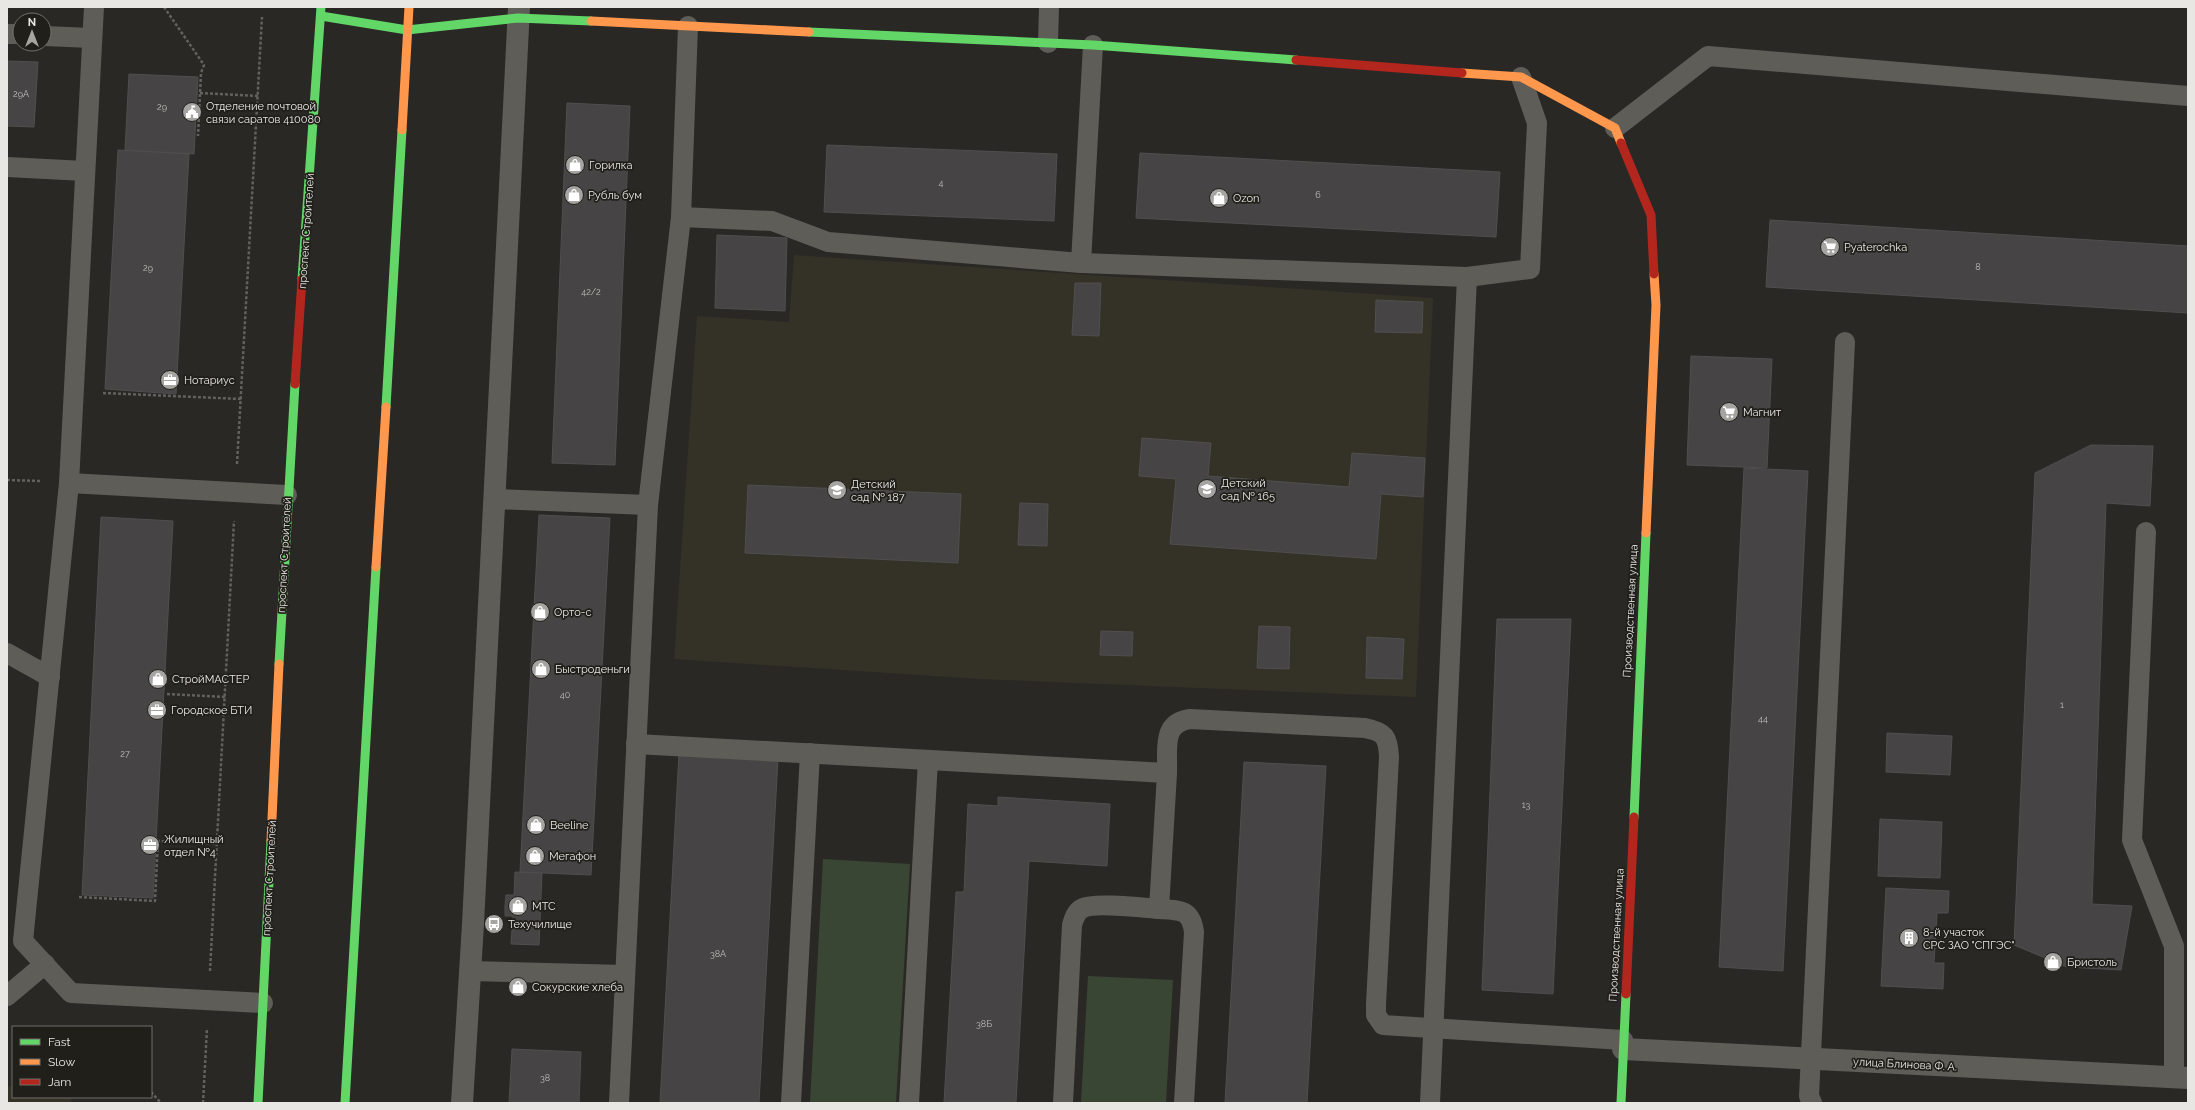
<svg xmlns="http://www.w3.org/2000/svg" width="2195" height="1110" font-family="Raleway,sans-serif">
	<rect width="100%" height="100%" fill="#292825"/>
	<g fill="#343127">
		<polygon points="794,255 1433,298 1416,697 979,679 674,659 697,316 789,322"/>
		<polygon points="7,1086 13,1087 13,1097 72,1097 71,1103 7,1103"/>
	</g>
	<g fill="#3a4634">
		<polygon points="823,859 910,864 896,1103 810,1103"/>
		<polygon points="1088,976 1173,980 1166,1103 1081,1103"/>
	</g>
	<g fill="#464444" stroke="#504f4f">
		<polygon points="7,61 38,62 34,127 7,126"/>
		<polygon points="129,74 198,77 194,154 125,150"/>
		<polygon points="567,103 630,106 615,465 552,463"/>
		<polygon points="827,145 1057,154 1054,221 824,212"/>
		<polygon points="118,150 189,154 176,394 105,389"/>
		<polygon points="1140,153 1500,172 1496,237 1136,218"/>
		<polygon points="1770,220 2188,246 2188,313 1766,287"/>
		<polygon points="717,235 787,238 785,311 715,308"/>
		<polygon points="1075,283 1101,283 1099,336 1072,335"/>
		<polygon points="1376,300 1423,302 1422,333 1375,332"/>
		<polygon points="1691,356 1772,359 1767,468 1687,465"/>
		<polygon points="1142,438 1211,443 1208,476 1349,487 1352,453 1425,458 1423,497 1381,494 1376,559 1170,544 1176,479 1139,476"/>
		<polygon points="2091,445 2153,446 2150,506 2106,503 2092,904 2132,906 2121,970 2067,967 2014,945 2035,473"/>
		<polygon points="1744,468 1808,471 1783,971 1719,967"/>
		<polygon points="748,485 961,494 958,563 745,553"/>
		<polygon points="1020,503 1048,504 1047,546 1018,545"/>
		<polygon points="539,515 610,518 591,875 520,872"/>
		<polygon points="101,517 173,521 153,898 82,895"/>
		<polygon points="1497,619 1571,619 1553,994 1482,990"/>
		<polygon points="1259,626 1290,627 1289,669 1257,668"/>
		<polygon points="1101,631 1133,632 1132,656 1100,655"/>
		<polygon points="1367,637 1404,639 1402,679 1366,678"/>
		<polygon points="1887,733 1952,736 1950,775 1886,772"/>
		<polygon points="679,753 778,759 759,1103 660,1103"/>
		<polygon points="1244,762 1326,766 1307,1103 1225,1103"/>
		<polygon points="998,797 1110,804 1107,866 1029,861 1016,1103 944,1103 956,892 964,892 968,804 998,806"/>
		<polygon points="1880,819 1942,822 1940,878 1878,876"/>
		<polygon points="515,872 542,873 539,945 511,944 513,916 505,916 505,906 506,895 514,895"/>
		<polygon points="1886,888 1949,891 1948,913 1937,913 1934,963 1944,963 1943,989 1881,986"/>
		<polygon points="512,1049 581,1052 579,1103 509,1103"/>
	</g>
	<g fill="none" stroke-linecap="round" stroke-linejoin="round">
		<g stroke="#63615d" stroke-width="2.5" stroke-dasharray="3 2" stroke-linecap="butt">
			<polyline points="164,7 204,65 201,73 198,136"/>
			<polyline points="200,93 258,96"/>
			<polyline points="103,393 241,399"/>
			<polyline points="237,464 262,17"/>
			<polyline points="7,480 40,481"/>
			<polyline points="167,694 225,697"/>
			<polyline points="79,897 155,901 158,841 217,844"/>
			<polyline points="210,971 234,521"/>
			<polyline points="151,1092 161,1103"/>
			<polyline points="203,1103 207,1028"/>
		</g>
		<g stroke="#5f5d57" stroke-width="20">
			<polyline points="94,7 69,483 23,941 71,993 263,1003"/>
			<polyline points="7,34 20,34"/>
			<polyline points="44,36 92,38"/>
			<polyline points="1048,43 1049,7"/>
			<polyline points="1615,128 1708,56 2188,96"/>
			<polyline points="7,167 85,171"/>
			<polyline points="681,217 772,221 828,242 1081,263 1467,277 1530,269 1537,123 1521,77"/>
			<polyline points="1081,263 1093,45"/>
			<polyline points="69,483 287,495"/>
			<polyline points="494,499 648,505"/>
			<polyline points="2146,532 2132,840 2174,946 2174,1077"/>
			<polyline points="7,653 50,677"/>
			<path d="M 636,744 L 1167,773 C 1168,749 1161,723 1190,719 L 1365,728 C 1385,732 1388,737 1389,757 L 1376,1004 L 1376,1015 L 1383,1025 L 1623,1040"/>
			<path d="M 1167,773 L 1159,909 C 1180,910 1191,909 1194,932 L 1184,1103"/>
			<polyline points="470,971 625,975"/>
			<polyline points="7,996 45,964"/>
			<polyline points="619,1103 648,505 681,217 688,26"/>
			<polyline points="791,1103 810,753"/>
			<polyline points="909,1103 928,760"/>
			<path d="M 1063,1103 L 1072,925 C 1074,918 1076,911 1083,908 C 1095,902 1144,908 1159,909"/>
			<polyline points="1430,1103 1467,277"/>
			<polyline points="1812,1103 1809,1096 1845,342"/>
		</g>
		<g stroke="#5f5d57" stroke-width="22">
			<polyline points="1623,1049 2188,1078"/>
			<polyline points="462,1103 473,924 519,7"/>
		</g>
		<g stroke="#63d668" stroke-width="9">
			<polyline points="321,16 407,30 518,18 591,21"/>
			<polyline points="809,32 1093,45 1296,60"/>
			<polyline points="302,279 321,7"/>
			<polyline points="386,407 402,130"/>
			<polyline points="279,664 295,384"/>
			<polyline points="1634,817 1646,533"/>
			<polyline points="258,1103 271,841"/>
			<polyline points="345,1103 376,567"/>
			<polyline points="1621,1103 1626,994"/>
		</g>
		<g stroke="#ff974d" stroke-width="9">
			<polyline points="591,21 809,32"/>
			<polyline points="1462,73 1521,77 1615,128 1621,143"/>
			<polyline points="402,130 409,7"/>
			<polyline points="1646,533 1656,305 1654,274"/>
			<polyline points="376,567 386,407"/>
			<polyline points="271,841 279,664"/>
		</g>
		<g stroke="#b3261e" stroke-width="9">
			<polyline points="1296,60 1462,73"/>
			<polyline points="1621,143 1651,215 1654,274"/>
			<polyline points="295,384 302,279"/>
			<polyline points="1626,994 1634,817"/>
		</g>
	</g>
	<defs>
		<g id="civic-disc" transform="scale(1)"><circle r="9.5" fill="#a5a4a1" stroke="#211f1a"/><path d="M-.6-6.5H3V-4.5H.6V-3L4-1V1h2V6H-6V1h2V-1L-.6-3ZM-1.2 2.5V6h2.4V2.5Z" fill="#fff"/></g>
		<g id="shop-disc" transform="scale(1)"><circle r="9.5" fill="#a5a4a1" stroke="#211f1a"/><path d="M-5-2.5h2.3a2.7 3.5 0 0 1 5.4 0H5L5.5 6h-11ZM-1.5-2.5h3a1.5 2.3 0 0 0-3 0Z" fill="#fff"/></g>
		<g id="supermarket-disc" transform="scale(1)"><circle r="9.5" fill="#a5a4a1" stroke="#211f1a"/><path d="M-6-5.5h2.5l.6 2H6L4.5 2H-2.5L-4.4-4H-6ZM-1.5 3.2a1.3 1.3 0 1 0 .1 0ZM3 3.2a1.3 1.3 0 1 0 .1 0Z" fill="#fff"/></g>
		<g id="office-disc" transform="scale(1)"><circle r="9.5" fill="#a5a4a1" stroke="#211f1a"/><path d="M-6-3h4V-5.5h4V-3h4V5H-6ZM-1-4.5V-3h2v-1.5ZM-6 0V1H6V0Z" fill="#fff"/></g>
		<g id="school-disc" transform="scale(1)"><circle r="9.5" fill="#a5a4a1" stroke="#211f1a"/><path d="M0-5L7-2L0 1L-7-2ZM-4 1L0 2.5L4 1V4Q0 6-4 4Z" fill="#fff"/></g>
		<g id="bus-disc" transform="scale(1)"><circle r="9.5" fill="#a5a4a1" stroke="#211f1a"/><path d="M-5-6H5V4H4V6H2V4H-2V6H-4V4H-5ZM-3.5-4V0h7V-4ZM-3.5 1.2v1.5H-2V1.2ZM2 1.2v1.5H3.5V1.2Z" fill="#fff"/></g>
		<g id="building-disc" transform="scale(1)"><circle r="9.5" fill="#a5a4a1" stroke="#211f1a"/><path d="M-4-6H4V6H1V3H-1V6H-4ZM-2.5-4.3h1.7v1.8h-1.7ZM.8-4.3h1.7v1.8H.8ZM-2.5-1h1.7V.8h-1.7ZM.8-1h1.7V.8H.8Z" fill="#fff"/></g>
	</defs>
	<g fill-rule="evenodd">
		<use href="#civic-disc" x="192" y="112"/>
		<use href="#shop-disc" x="575" y="165"/>
		<use href="#shop-disc" x="574" y="195"/>
		<use href="#shop-disc" x="1219" y="198"/>
		<use href="#supermarket-disc" x="1830" y="247"/>
		<use href="#office-disc" x="170" y="380"/>
		<use href="#supermarket-disc" x="1729" y="412"/>
		<use href="#school-disc" x="1207" y="489"/>
		<use href="#school-disc" x="837" y="490"/>
		<use href="#shop-disc" x="540" y="612"/>
		<use href="#shop-disc" x="541" y="669"/>
		<use href="#shop-disc" x="158" y="679"/>
		<use href="#office-disc" x="157" y="710"/>
		<use href="#shop-disc" x="536" y="825"/>
		<use href="#office-disc" x="150" y="845"/>
		<use href="#shop-disc" x="535" y="856"/>
		<use href="#shop-disc" x="518" y="906"/>
		<use href="#bus-disc" x="494" y="924"/>
		<use href="#building-disc" x="1909" y="938"/>
		<use href="#shop-disc" x="2053" y="962"/>
		<use href="#shop-disc" x="518" y="987"/>
	</g>
	<g text-anchor="middle" stroke-width="3.5" stroke-linejoin="round" paint-order="stroke">
		<g font-size="9" fill="#c0bebc">
			<text x="21" y="97">29А</text>
			<text x="162" y="110">29</text>
			<text x="941" y="186">4</text>
			<text x="1318" y="198">6</text>
			<text x="1978" y="270">8</text>
			<text x="148" y="271">29</text>
			<text x="591" y="295">42/2</text>
			<text x="565" y="698">40</text>
			<text x="2062" y="708">1</text>
			<text x="1763" y="722">44</text>
			<text x="125" y="757">27</text>
			<text x="1526" y="808">13</text>
			<text x="718" y="957">38А</text>
			<text x="984" y="1027">38Б</text>
			<text x="545" y="1081">38</text>
		</g>
		<g font-size="11" fill="#e8e7e4" stroke="#211f1a" text-anchor="start">
			<text x="206" y="110">Отделение почтовой<tspan x="206" dy="13">связи саратов 410080</tspan></text>
			<text x="589" y="169">Горилка</text>
			<text x="588" y="199">Рубль бум</text>
			<text x="1233" y="202">Ozon</text>
			<text x="1844" y="251">Pyaterochka</text>
			<text x="184" y="384">Нотариус</text>
			<text x="1743" y="416">Магнит</text>
			<text x="1221" y="487">Детский<tspan x="1221" dy="13">сад № 165</tspan></text>
			<text x="851" y="488">Детский<tspan x="851" dy="13">сад № 187</tspan></text>
			<text x="554" y="616">Орто-с</text>
			<text x="555" y="673">Быстроденьги</text>
			<text x="172" y="683">СтройМАСТЕР</text>
			<text x="171" y="714">Городское БТИ</text>
			<text x="550" y="829">Beeline</text>
			<text x="164" y="843">Жилищный<tspan x="164" dy="13">отдел №4</tspan></text>
			<text x="549" y="860">Мегафон</text>
			<text x="532" y="910">МТС</text>
			<text x="508" y="928">Техучилище</text>
			<text x="1923" y="936">8-й участок<tspan x="1923" dy="13">СРС ЗАО "СПГЭС"</tspan></text>
			<text x="2067" y="966">Бристоль</text>
			<text x="532" y="991">Сокурские хлеба</text>
		</g>
		<g font-size="11" fill="#e8e7e4" stroke="#211f1a">
			<text transform="translate(306 231) rotate(-86)" y="4">проспект Строителей</text>
			<text transform="translate(284 555) rotate(-87)" y="4">проспект Строителей</text>
			<text transform="translate(1630 611) rotate(-87)" y="4">Производственная улица</text>
			<text transform="translate(269 878) rotate(-87)" y="4">проспект Строителей</text>
			<text transform="translate(1616 935) rotate(-87)" y="4">Производственная улица</text>
			<text transform="translate(1905 1064) rotate(3)" y="4">улица Блинова Ф. А.</text>
		</g>
	</g>
	<rect width="2195" height="1110" fill="none" stroke="#e8e7e4" stroke-width="16"/>
	<rect x="12" y="1026" width="140" height="72" fill="#211f1a" stroke="#716f6b"/>
	<rect x="20" y="1039" width="20" height="6" fill="#63d668" stroke="#716f6b"/>
	<text x="48" y="1046" font-size="12" fill="#e8e7e4">Fast</text>
	<rect x="20" y="1059" width="20" height="6" fill="#ff974d" stroke="#716f6b"/>
	<text x="48" y="1066" font-size="12" fill="#e8e7e4">Slow</text>
	<rect x="20" y="1079" width="20" height="6" fill="#b3261e" stroke="#716f6b"/>
	<text x="48" y="1086" font-size="12" fill="#e8e7e4">Jam</text>
	<g transform="translate(32 32)"><circle r="19" fill="#211f1a" stroke="#716f6b"/>
	<path d="M0-3L7 15L0 10L-7 15Z" fill="#a5a4a1"/>
	<text y="-6" font-size="11" font-weight="bold" text-anchor="middle" fill="#e8e7e4">N</text>
	</g>
</svg>
